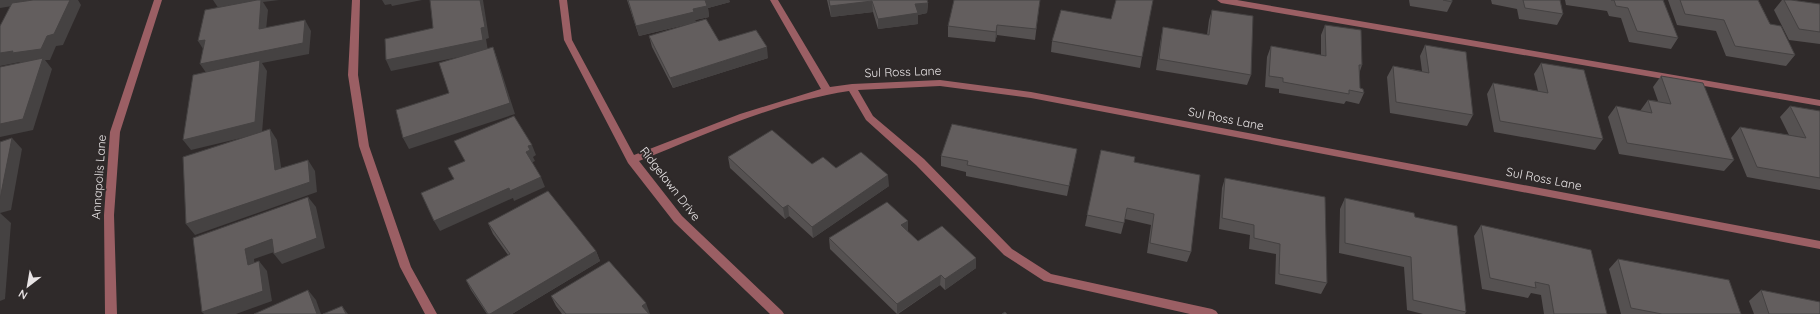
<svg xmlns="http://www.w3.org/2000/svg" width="1820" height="314" font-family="Quicksand,sans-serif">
	<rect width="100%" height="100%" fill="#2f2a2a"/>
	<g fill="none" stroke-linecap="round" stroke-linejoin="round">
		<g fill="#9b5f64" fill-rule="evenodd">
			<polygon points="154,0 162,0 120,132 114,215 117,314 105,314 104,215 110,132"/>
			<polygon points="352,0 360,0 358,75 369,146 411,267 437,314 425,314 400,267 359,146 348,75"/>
			<path d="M 559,0 L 567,0 L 572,40 L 634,155 L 740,114 L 821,89 L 770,0 L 778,0 L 830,87 L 852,84 L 940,80 L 1031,92 L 1820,241 L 1820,249 L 1031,98 L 940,86 L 858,90 L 873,116 L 924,159 L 1012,249 L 1051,274 L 1212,309 L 1216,311 L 1218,314 L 1190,314 L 1044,281 L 1004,255 L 916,165 L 866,120 L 849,91 C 776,102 707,134 639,161 L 682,216 L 782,311 L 784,314 L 770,314 L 674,222 L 628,163 L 564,40 Z"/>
			<polygon points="1217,0 1237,0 1820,100 1820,106 1221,3"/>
		</g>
	</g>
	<g fill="#555151">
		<polygon points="627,0 729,0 730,2 708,8 709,17 695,20 696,22 719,41 768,58 673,88 652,47 649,36 693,23 639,36"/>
		<polygon points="827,0 927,0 928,3 927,13 918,15 918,24 878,29 873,12 831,17"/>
		<polygon points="1040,0 1035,40 997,35 995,42 948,37 948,26"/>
		<polygon points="1409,0 1452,0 1452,2 1447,12 1410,6"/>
		<polygon points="1491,0 1560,0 1563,14 1557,25 1519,19 1517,9 1492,4"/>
		<polygon points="1565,0 1663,0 1678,38 1671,49 1629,42 1621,18 1609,16 1607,11 1566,5"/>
		<polygon points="1668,0 1758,0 1770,24 1795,55 1786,66 1726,56 1716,31 1677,25"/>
		<polygon points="1782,0 1791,0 1820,4 1820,44 1789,40 1774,10"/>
		<polygon points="1212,10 1251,75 1247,85 1156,70 1161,38 1163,27 1207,35 1209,20"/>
		<polygon points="1325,25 1362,65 1360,71 1360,88 1364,93 1359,104 1346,101 1344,104 1279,93 1279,89 1265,87 1267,57 1271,46 1321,55 1321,35"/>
		<polygon points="1052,41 1142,57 1140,68 1051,52"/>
		<polygon points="1425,45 1473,115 1467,126 1390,113 1387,77 1393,66 1422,71 1420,56"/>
		<polygon points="1541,63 1603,139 1595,150 1494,132 1487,94 1493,83 1538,91 1534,74"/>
		<polygon points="1661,76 1734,160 1724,171 1619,154 1608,117 1616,106 1640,111 1648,100 1658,101 1653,87"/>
		<polygon points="1790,106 1820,111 1820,190 1747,177 1731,138 1740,127 1789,135 1780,117"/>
		<polygon points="1077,149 1067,196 966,176 966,172 941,166 941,156"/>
		<polygon points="1101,150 1134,162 1191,252 1187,262 1147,253 1151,225 1125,219 1121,234 1085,226"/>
		<polygon points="728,157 812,164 836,168 889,186 813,238 789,216 785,219 730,168"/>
		<polygon points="1225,178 1327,283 1321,294 1275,284 1276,254 1249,249 1250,235 1219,229 1222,188"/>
		<polygon points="1345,198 1415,217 1466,312 1465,314 1423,314 1407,310 1404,267 1339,253 1340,209"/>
		<polygon points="488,223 596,251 600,261 512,314 487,314 471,290 466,280 508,255 493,234"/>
		<polygon points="1481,225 1607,314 1544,314 1541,295 1531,293 1528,298 1482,289 1474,236"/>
		<polygon points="908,232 918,241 976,258 976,268 945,290 940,285 898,314 897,314 830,249 829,238"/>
		<polygon points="1618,259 1741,314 1621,314 1609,269"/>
		<polygon points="1761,290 1820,314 1754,314 1749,301"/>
		<polygon points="551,296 650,314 562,314 556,306"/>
	</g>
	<g fill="#454242">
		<polygon points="0,0 49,0 0,8"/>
		<polygon points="70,0 78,0 81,5 63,45 56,46 50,60 45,60 52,69 33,130 0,137 0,124 21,64 20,62 0,66 0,53"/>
		<polygon points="213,0 279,0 263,2 268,10 265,40 219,9"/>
		<polygon points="382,0 422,0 392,6 391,4 385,5"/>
		<polygon points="480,0 483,0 489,38 486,39 488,51 391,71 386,60"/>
		<polygon points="704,0 729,0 730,2 708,8 709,17 695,20 696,22 639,36 636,26 693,9"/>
		<polygon points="872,1 873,12 831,17 830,6"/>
		<polygon points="928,3 927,13 918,15 918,24 878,29 878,19 915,4"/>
		<polygon points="305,20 311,31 309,54 262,63 267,71 262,133 191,150 183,140 207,74 200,64"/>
		<polygon points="997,25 997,35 995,42 996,32"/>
		<polygon points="205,40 205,52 198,41"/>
		<polygon points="493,47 497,58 515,114 409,149 403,138 510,103"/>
		<polygon points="767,47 768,58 673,88 670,78"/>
		<polygon points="270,129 277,140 283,180 275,170"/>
		<polygon points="12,138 22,149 11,210 0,213 0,199"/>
		<polygon points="532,145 536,155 533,157 535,161 531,163 526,152 528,146"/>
		<polygon points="1077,149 1075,160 1067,196 1069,186"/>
		<polygon points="308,160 315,171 317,192 195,235 186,224"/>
		<polygon points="888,175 889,186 813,238 812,227"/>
		<polygon points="541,177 545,187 514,201 513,198 440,231 434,221 509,188"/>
		<polygon points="308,197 316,207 325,248 282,264 274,254"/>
		<polygon points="788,205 789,216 785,219 783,208"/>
		<polygon points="0,213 11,223 5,299 0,301"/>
		<polygon points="908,221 908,232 901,225"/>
		<polygon points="272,239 280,250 254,259 256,275 248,265 245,249"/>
		<polygon points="596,251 600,261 512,314 490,314"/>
		<polygon points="976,258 976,268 945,290 945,279"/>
		<polygon points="259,261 267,271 272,301 236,314 204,314 202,312"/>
		<polygon points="941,275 940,285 897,314 897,304"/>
		<polygon points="308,290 316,300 321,314 317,314"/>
		<polygon points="646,303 650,314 645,314 642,306"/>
		<polygon points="342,306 348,314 346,314"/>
	</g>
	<g fill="#635e5e" stroke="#454242">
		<polygon points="33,0 70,0 54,34 47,36 41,49 12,53 13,51 0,53 0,26 12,3"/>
		<polygon points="257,0 261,0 259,29 305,20 303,43 200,64 205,40 198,41 205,10"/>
		<polygon points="430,0 480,0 485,27 481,28 483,40 386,60 385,39 433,28"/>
		<polygon points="628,0 705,0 707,6 693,9 694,12 636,26"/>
		<polygon points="829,0 927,0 928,3 915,4 918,13 878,19 872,1 830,6"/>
		<polygon points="954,0 1040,0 1036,29 997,25 996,32 948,26"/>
		<polygon points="1116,0 1153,0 1142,57 1052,41 1061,10 1111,19"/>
		<polygon points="1443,0 1452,0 1452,2"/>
		<polygon points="1523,0 1560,0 1563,14 1525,8"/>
		<polygon points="1611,0 1663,0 1678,38 1637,31 1628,8 1616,6 1614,0"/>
		<polygon points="1680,0 1758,0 1770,24 1781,26 1795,55 1735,46 1724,20 1685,14"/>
		<polygon points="1784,0 1791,0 1820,4 1820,32 1799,29"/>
		<polygon points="1212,10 1253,16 1251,75 1159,59 1163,27 1209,35"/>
		<polygon points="706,19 719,41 756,30 767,47 670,78 649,36"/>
		<polygon points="1325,25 1361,30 1362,65 1359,65 1360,88 1363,89 1364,93 1349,90 1349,94 1283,82 1283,78 1269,76 1271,46 1326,56"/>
		<polygon points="1425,45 1466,52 1473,115 1396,102 1393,66 1429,73"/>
		<polygon points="493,47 510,103 403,138 396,110 449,93 439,63"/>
		<polygon points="43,58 23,119 0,124 0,67"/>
		<polygon points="260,60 255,122 183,140 193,75"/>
		<polygon points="1541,63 1584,70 1603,139 1500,121 1493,83 1548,93"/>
		<polygon points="1661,76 1703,83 1734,160 1627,143 1616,106 1652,113 1648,100 1671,104"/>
		<polygon points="1790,106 1820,111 1820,178 1757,167 1740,127 1806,138"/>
		<polygon points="514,116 532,145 528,146 530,150 526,152 541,177 510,191 509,188 434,221 421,193 454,179 448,168 465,161 454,141"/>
		<polygon points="952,124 1077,149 1069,186 967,165 968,161 941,156"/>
		<polygon points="270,129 275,170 308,160 310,182 186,224 183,157"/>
		<polygon points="772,130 812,164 823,157 836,168 861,152 888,175 812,227 788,205 783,208 728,157"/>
		<polygon points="12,138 0,199 0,142"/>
		<polygon points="1101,150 1135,157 1134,162 1200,175 1191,252 1150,243 1154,214 1127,208 1124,223 1087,215"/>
		<polygon points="1225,178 1325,197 1327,283 1279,274 1280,244 1254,238 1254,225 1222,218"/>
		<polygon points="548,191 596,251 490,314 488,314 466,280 510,254 488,223"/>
		<polygon points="308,197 317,238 274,254 272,239 245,249 248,265 259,261 263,291 202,312 193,238"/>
		<polygon points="1345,198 1414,213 1415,217 1457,226 1466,312 1413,300 1411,257 1345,243"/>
		<polygon points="887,202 908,221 901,225 918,241 942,226 976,258 945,279 941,275 897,304 829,238"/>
		<polygon points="1481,225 1591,250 1607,314 1554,314 1549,285 1535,282 1536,288 1490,278"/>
		<polygon points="1618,259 1729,280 1741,314 1662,314 1631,308"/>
		<polygon points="609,261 646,303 642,306 649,314 566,314 551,296"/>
		<polygon points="308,290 317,314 254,314"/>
		<polygon points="1761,290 1820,302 1820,314 1769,314"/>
		<polygon points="342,306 346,314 323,314"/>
		<polygon points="1005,312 1007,314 1002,314"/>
	</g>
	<g text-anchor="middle" stroke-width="4" stroke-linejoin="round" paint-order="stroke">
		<g font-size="12" fill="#e8e4e5" stroke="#2f2a2a">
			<text transform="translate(903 72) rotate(-2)" y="4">Sul Ross Lane</text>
			<text transform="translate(1226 119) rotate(11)" y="4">Sul Ross Lane</text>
			<text transform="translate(99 177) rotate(-86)" y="4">Annapolis Lane</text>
			<text transform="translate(1544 179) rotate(11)" y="4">Sul Ross Lane</text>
			<text transform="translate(670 184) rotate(52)" y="4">Ridgelawn Drive</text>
		</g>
	</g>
	<g transform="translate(28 286) rotate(211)" stroke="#2f2a2a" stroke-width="3" paint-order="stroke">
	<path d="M0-3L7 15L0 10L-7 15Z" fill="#e8e4e5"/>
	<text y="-6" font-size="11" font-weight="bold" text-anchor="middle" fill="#e8e4e5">N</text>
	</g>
</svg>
